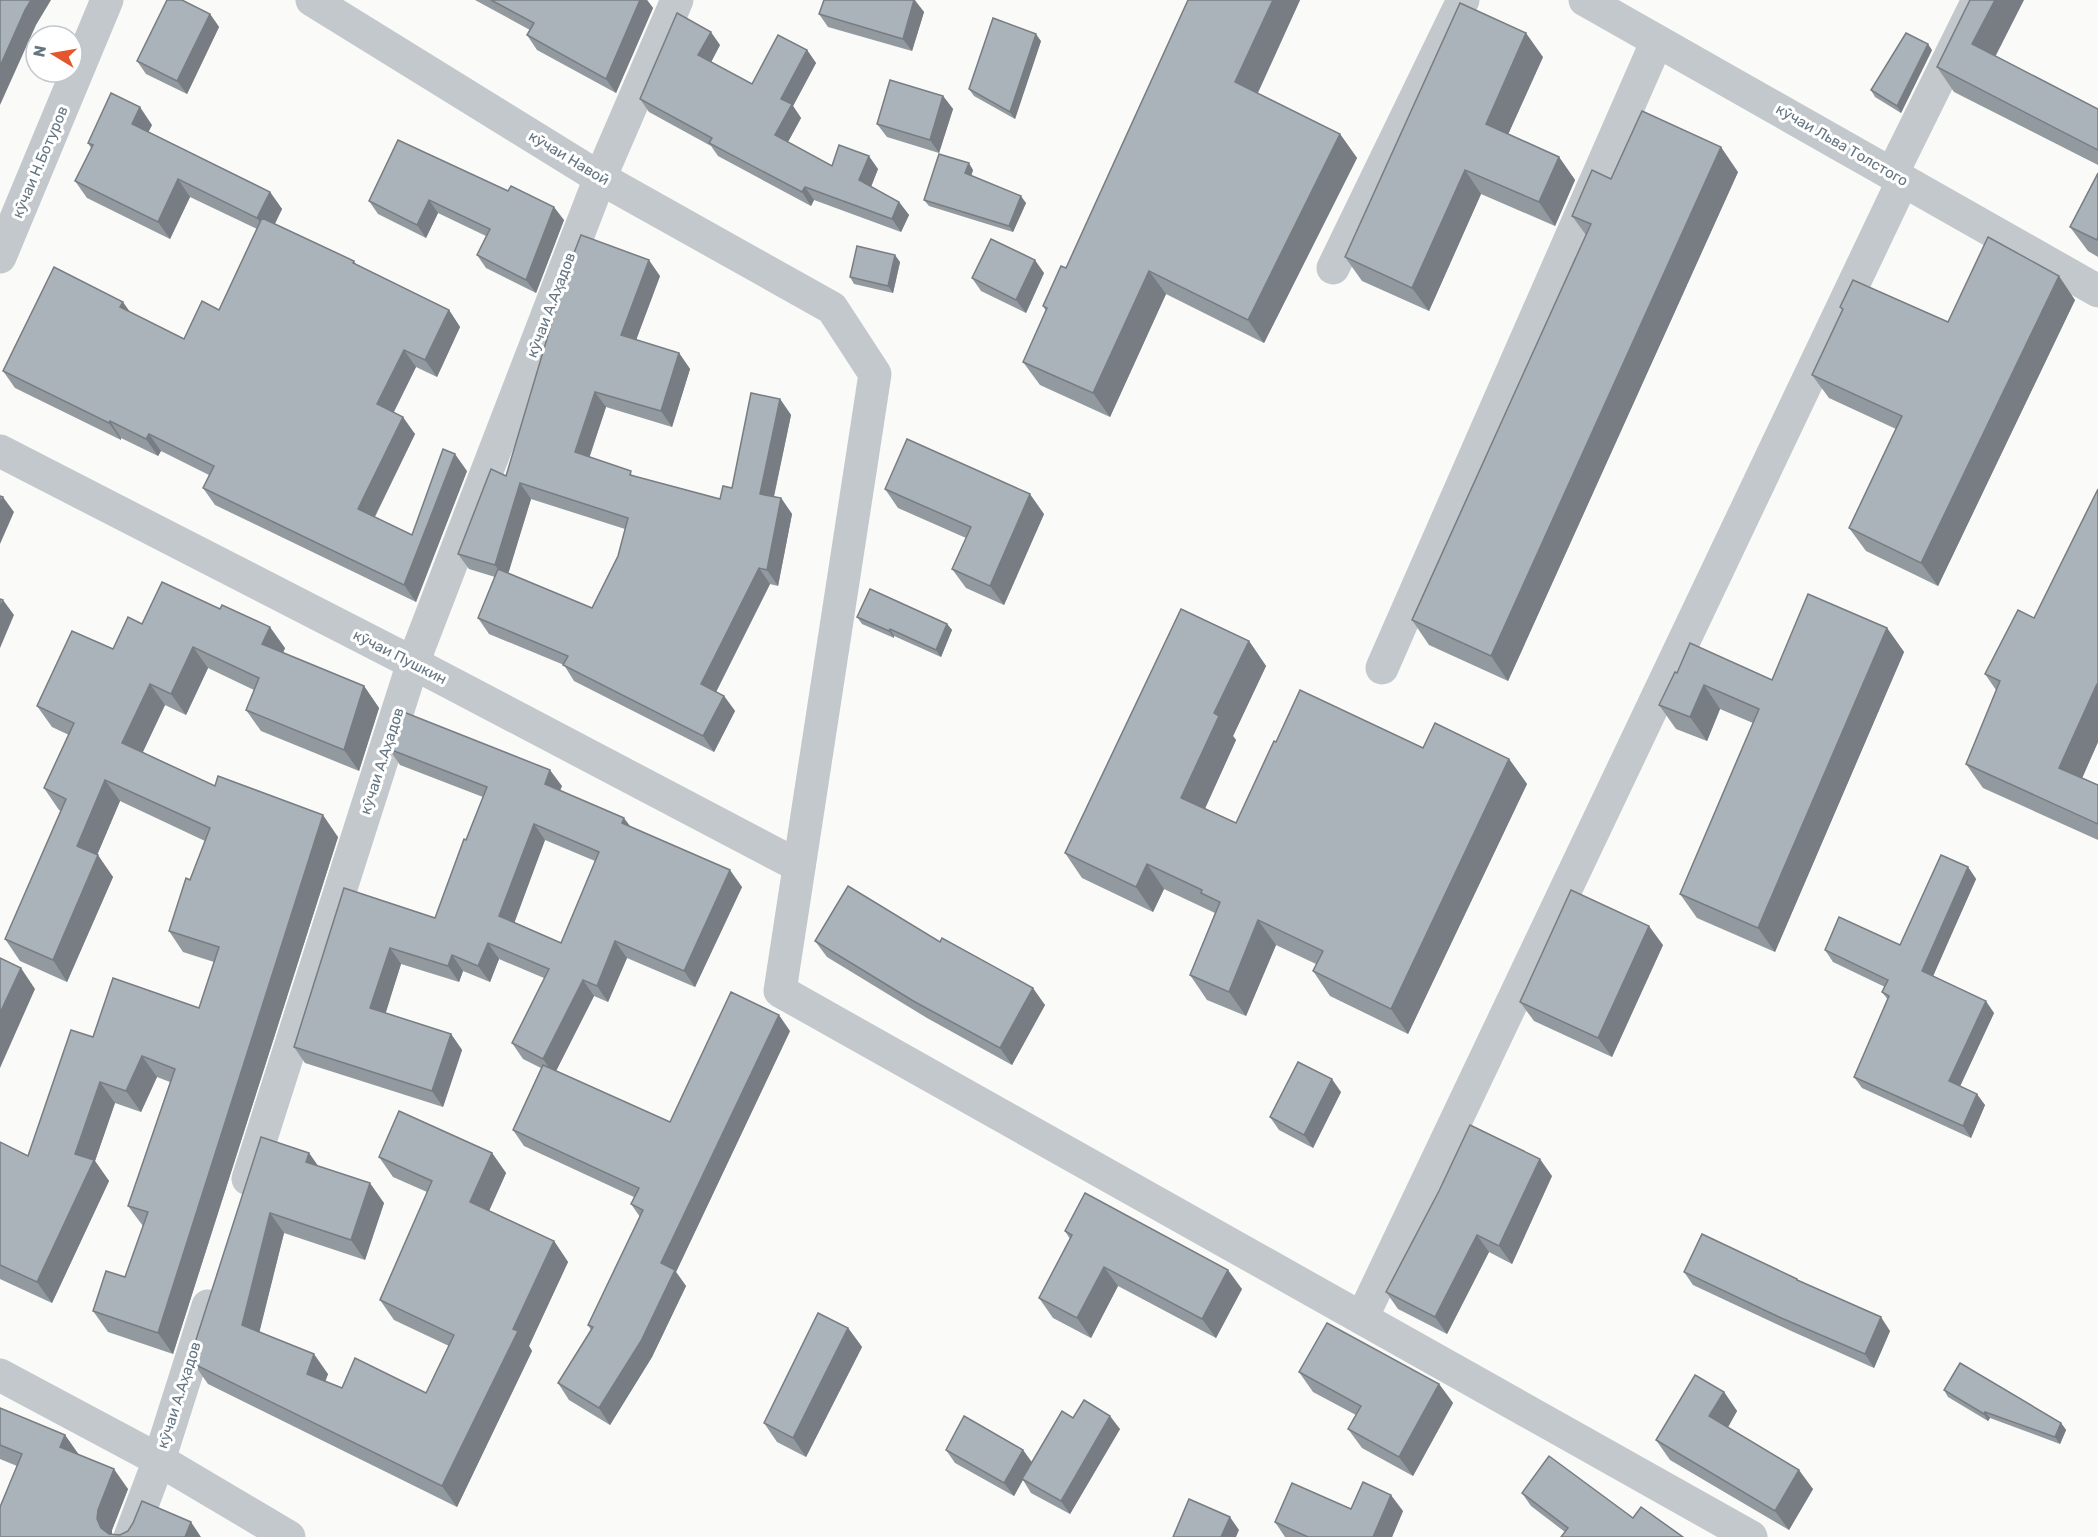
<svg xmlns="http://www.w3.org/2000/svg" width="2098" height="1537" font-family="Rubik,sans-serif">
	<rect width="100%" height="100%" fill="#fafaf8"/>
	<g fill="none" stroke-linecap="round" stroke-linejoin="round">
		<g stroke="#c3c8cc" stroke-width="33">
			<polyline points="312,0 600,178 832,308 875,374 780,991 1751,1537"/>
			<polyline points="1585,0 2098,291"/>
			<polyline points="1892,174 1978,0"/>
			<polyline points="0,257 107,0"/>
			<polyline points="1333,268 1463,0"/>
			<polyline points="0,451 413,663 799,866"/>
			<polyline points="1382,668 1657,41"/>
			<polyline points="248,1179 413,663 600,178 677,0"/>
			<polyline points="1362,1318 1903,180"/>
			<polyline points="0,1375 159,1460 289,1537"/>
			<polyline points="130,1537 159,1460 208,1306"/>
		</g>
	</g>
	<g fill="#929a9f" fill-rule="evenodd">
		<polygon points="475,0 647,0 653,8 616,93 537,50 527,35 530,30"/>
		<polygon points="824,0 915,0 924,12 912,51 828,27 819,14"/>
		<polygon points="1188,0 1300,0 1258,93 1340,134 1357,158 1264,343 1166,294 1110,417 1040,385 1023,362 1046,311 1043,306 1066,268"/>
		<polygon points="210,14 219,27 187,94 146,74 137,61"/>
		<polygon points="1041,41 1015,119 974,96 969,89"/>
		<polygon points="720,45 711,62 752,84 807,50 816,63 793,106 801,118 788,142 832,166 878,169 871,187 899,202 909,215 901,232 814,200 811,206 718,156 711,146 649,112 640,99"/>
		<polygon points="1932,50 1901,113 1875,97 1871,90"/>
		<polygon points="1996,56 2098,109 2098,165 1954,92 1937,67"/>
		<polygon points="1543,57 1508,134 1559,157 1575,180 1555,226 1481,194 1429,311 1362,281 1345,257"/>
		<polygon points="943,96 953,109 939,153 887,137 877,124"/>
		<polygon points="152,125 148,132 270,192 282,209 275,224 354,261 356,264 449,310 460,327 437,377 416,367 394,412 415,434 375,517 412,535 467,471 416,602 215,505 203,488 209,475 161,451 158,456 121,438 121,440 15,388 3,371 130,312 184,339 219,310 257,229 190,197 170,239 87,198 75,181 91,148 88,143"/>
		<polygon points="398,140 564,220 536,293 486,268 477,255 486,236 438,213 426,238 378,214 369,201"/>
		<polygon points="973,170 971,176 1026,203 1013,232 929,206 924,200"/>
		<polygon points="1738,172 1508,681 1429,645 1412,620 1586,235 1572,216 1611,179"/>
		<polygon points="2098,173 2098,257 2088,251 2070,227"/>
		<polygon points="900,262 893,293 854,284 850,277"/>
		<polygon points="1044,273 1026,313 981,291 972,278"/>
		<path d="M 660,276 L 636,340 L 679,353 L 690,369 L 672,427 L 606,407 L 589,457 L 635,476 L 720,499 L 732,488 L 780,399 L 791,415 L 774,497 L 781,498 L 792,514 L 778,586 L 770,584 L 716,692 L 724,696 L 735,711 L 714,752 L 574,681 L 564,665 L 489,634 L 478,618 L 495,577 L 469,569 L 458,554 L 506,476 L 560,297 L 558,294 ZM 531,499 L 625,529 L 618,556 L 592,608 L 508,573 Z"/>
		<polygon points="2075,300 1938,586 1866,551 1849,528 1896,429 1829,398 1812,375 1842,310 1840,307 1948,322"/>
		<polygon points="885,489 1044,514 1004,605 966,588 952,569 966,538 898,508"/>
		<polygon points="2098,489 2098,742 2082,778 2098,785 2098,840 1983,788 1966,764 1996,690 1985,674 2034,618"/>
		<polygon points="857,617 947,624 952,630 941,657 894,636 894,638 862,624"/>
		<polygon points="142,624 285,648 283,653 364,686 379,708 359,771 261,731 246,710 254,690 208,668 186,715 165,705 143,752 215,786 338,837 173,1354 108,1332 93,1311 125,1277 143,1226 128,1206 170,1082 157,1077 141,1112 115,1103 95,1161 109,1181 52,1303 0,1279 0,1142 28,1156 93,1037 199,1008 214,962 183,952 169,931 205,841 120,801 97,855 113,877 67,982 20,961 5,939 61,811 59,810 44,788 69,735 52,727 37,706 113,649"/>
		<polygon points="1887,628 1904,652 1775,952 1697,918 1680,894 1753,723 1720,709 1707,741 1676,729 1659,705 1677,673 1772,680"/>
		<polygon points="1249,641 1266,666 1233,736 1236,740 1205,808 1236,823 1276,742 1423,748 1509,759 1527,784 1408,1034 1330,996 1313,971 1316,964 1276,945 1246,1016 1207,1000 1190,975 1215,913 1164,889 1153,912 1082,878 1065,853"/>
		<path d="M 389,749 L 562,786 L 560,790 L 630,826 L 742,887 L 695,987 L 627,958 L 608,1002 L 594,996 L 556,1071 L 670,1122 L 790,1031 L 676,1272 L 686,1286 L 652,1357 L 610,1425 L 569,1400 L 558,1383 L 591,1330 L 588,1325 L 640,1217 L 631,1204 L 634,1197 L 524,1146 L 513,1130 L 541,1068 L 523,1059 L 512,1043 L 544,978 L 499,959 L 490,982 L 463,971 L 459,982 L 401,964 L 385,1013 L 451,1034 L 462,1050 L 443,1107 L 305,1063 L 294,1047 L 344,888 L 435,918 L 483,797 L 400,765 ZM 545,840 L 595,861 L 561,943 L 514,922 Z"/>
		<polygon points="1968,867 1976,879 1933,976 1994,1013 1960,1086 1985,1105 1971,1138 1862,1088 1854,1077 1888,1000 1882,992 1885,987 1833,962 1825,950 1900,945"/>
		<polygon points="815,941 940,942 1045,1005 1012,1065 927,1018 827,957"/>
		<polygon points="1663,945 1612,1057 1534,1021 1520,1002"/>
		<polygon points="1341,1092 1313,1148 1279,1130 1270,1117"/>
		<polygon points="261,1137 309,1153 318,1166 384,1203 365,1260 284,1233 259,1332 328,1374 325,1381 342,1388 426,1393 449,1346 394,1320 380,1300 427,1192 393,1177 379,1157 492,1153 506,1173 489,1211 554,1241 568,1262 529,1346 532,1351 457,1507 208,1384 194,1364 198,1351 194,1346"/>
		<polygon points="1552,1176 1512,1264 1489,1252 1447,1334 1398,1309 1386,1292"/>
		<polygon points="1065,1231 1242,1289 1216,1338 1118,1286 1091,1338 1053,1318 1039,1298 1070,1239"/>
		<polygon points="1684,1272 1797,1279 1799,1282 1890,1331 1874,1368 1789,1330 1693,1285"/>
		<polygon points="848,1328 862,1347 806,1457 777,1442 764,1423"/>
		<polygon points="1299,1372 1439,1384 1453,1403 1413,1476 1362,1448 1348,1429 1356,1415 1313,1392"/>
		<polygon points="1944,1390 2061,1423 2066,1430 2060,1444 1990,1418 1988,1421 1948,1397"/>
		<polygon points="1724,1392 1737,1411 1728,1427 1813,1489 1789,1530 1670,1460 1656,1440"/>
		<polygon points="0,1408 65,1435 79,1455 128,1489 112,1530 112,1534 201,1537 0,1537 17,1466 0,1459"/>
		<polygon points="1073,1418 1120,1429 1070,1514 1031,1493 1023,1480 1014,1496 955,1463 946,1450 1023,1450 1032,1462"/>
		<polygon points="1522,1493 1633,1518 1565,1532 1531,1506"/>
		<polygon points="1351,1509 1403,1511 1392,1537 1285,1537 1275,1522"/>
	</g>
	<g fill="#777d82">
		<polygon points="31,0 51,0 36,25 0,105 0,66 25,10"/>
		<polygon points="640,0 647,0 653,8 616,93 606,79"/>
		<polygon points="914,0 924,12 912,51 903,39"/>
		<polygon points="1273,0 1300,0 1252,105 1235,82"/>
		<polygon points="1995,0 2024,0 1989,69 1972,44"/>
		<polygon points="210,14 219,27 187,94 177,81"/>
		<polygon points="711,32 720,45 708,68 698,55"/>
		<polygon points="1526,33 1543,57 1502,148 1486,124"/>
		<polygon points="1036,34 1041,41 1015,119 1010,112"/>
		<polygon points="1928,44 1932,50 1901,113 1897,106"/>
		<polygon points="807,50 816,63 793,106 801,118 784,149 775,135 781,99"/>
		<polygon points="943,96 953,109 939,153 930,140"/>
		<polygon points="140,107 152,125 144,141 132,124"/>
		<polygon points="1340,134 1357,158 1264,343 1248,320"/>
		<polygon points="1721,147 1738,172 1508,681 1491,656"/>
		<polygon points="869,156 878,169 868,194 859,180"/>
		<polygon points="1559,157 1575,180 1555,226 1539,202"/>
		<polygon points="969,163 973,170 970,180 965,173"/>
		<polygon points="1465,170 1481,194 1429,311 1412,288"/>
		<polygon points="178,179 190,197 170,239 158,222"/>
		<polygon points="805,187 814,200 811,206 802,192"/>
		<polygon points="270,192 282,209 269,235 257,218"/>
		<polygon points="1021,196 1026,203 1013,232 1009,226"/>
		<polygon points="429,200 438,213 426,238 417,225"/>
		<polygon points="899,202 909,215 901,232 892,219"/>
		<polygon points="554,207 564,220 536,293 526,280"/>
		<polygon points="895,255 900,262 893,293 888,286"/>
		<polygon points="649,260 660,276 632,351 621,335"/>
		<polygon points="1035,260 1044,273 1026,313 1016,300"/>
		<polygon points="1149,271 1166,294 1110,417 1093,393"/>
		<polygon points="2059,276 2075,300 1938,586 1921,563"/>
		<polygon points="123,302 135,319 120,307"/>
		<polygon points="449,310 460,327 437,377 425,360"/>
		<polygon points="404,350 416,367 389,421 377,404"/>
		<polygon points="679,353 690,369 672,427 661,411"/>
		<polygon points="595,392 606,407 586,468 575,452"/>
		<polygon points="780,399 791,415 771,509 760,494"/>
		<polygon points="403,417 415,434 370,526 358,509"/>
		<polygon points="110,421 121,438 121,440 109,423"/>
		<polygon points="149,434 161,451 158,456 146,439"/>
		<polygon points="455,454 467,471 416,602 404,585"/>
		<polygon points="520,483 531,499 506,581 495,565"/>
		<polygon points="1030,494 1044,514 1004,605 990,586"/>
		<polygon points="3,497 14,512 0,544 0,504"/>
		<polygon points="781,498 792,514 778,586 767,570"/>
		<polygon points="759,568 770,584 712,700 701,684"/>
		<polygon points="3,600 14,615 0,648 0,609"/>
		<polygon points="947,624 952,630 941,657 936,650"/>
		<polygon points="270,627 285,648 277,666 262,644"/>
		<polygon points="1887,628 1904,652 1775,952 1758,928"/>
		<polygon points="890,629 894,636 894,638 889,631"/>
		<polygon points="1249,641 1266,666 1233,736 1236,740 1199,822 1181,798 1214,713"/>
		<polygon points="193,647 208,668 186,715 171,694"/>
		<polygon points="150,684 165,705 137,764 122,743"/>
		<polygon points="2097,684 2098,686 2098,742 2076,792 2059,768"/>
		<polygon points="1704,685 1720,709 1707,741 1690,717"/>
		<polygon points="364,686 379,708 359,771 344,750"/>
		<polygon points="724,696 735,711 714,752 703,736"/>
		<polygon points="1509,759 1527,784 1408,1034 1391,1009"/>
		<polygon points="550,770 562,786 556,800 545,784"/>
		<polygon points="105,780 120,801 92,867 77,846"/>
		<polygon points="323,815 338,837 173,1354 158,1333"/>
		<polygon points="624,818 636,834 622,823"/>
		<polygon points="534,824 545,840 511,932 499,916"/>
		<polygon points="98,855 113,877 67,982 53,960"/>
		<polygon points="1147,864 1164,889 1153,912 1136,887"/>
		<polygon points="1968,867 1976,879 1930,983 1922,971"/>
		<polygon points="730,870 742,887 695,987 684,971"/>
		<polygon points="1258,920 1276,945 1246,1016 1229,992"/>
		<polygon points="1649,926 1663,945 1612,1057 1598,1038"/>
		<polygon points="615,941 627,958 608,1002 597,986"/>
		<polygon points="488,943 499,959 490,982 478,966"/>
		<polygon points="390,948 401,964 382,1025 370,1008"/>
		<polygon points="452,955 463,971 459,982 448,966"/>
		<polygon points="21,968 35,989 0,1068 0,1013"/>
		<polygon points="583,980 594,996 554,1075 543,1059"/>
		<polygon points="1033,988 1045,1005 1012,1065 1000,1048"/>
		<polygon points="1986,1001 1994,1013 1957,1093 1949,1081"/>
		<polygon points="779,1015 790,1031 676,1272 686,1286 652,1357 610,1425 599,1408 661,1263"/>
		<polygon points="451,1034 462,1050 443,1107 432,1091"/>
		<polygon points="142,1056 157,1077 141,1112 126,1091"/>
		<polygon points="1332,1079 1341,1092 1313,1148 1304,1135"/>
		<polygon points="100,1082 115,1103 95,1161 109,1181 52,1303 37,1282 75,1154"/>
		<polygon points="1977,1094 1985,1105 1971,1138 1963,1126"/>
		<polygon points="309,1153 323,1173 306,1162"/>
		<polygon points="492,1153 506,1173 484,1222 470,1202"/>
		<polygon points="1540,1159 1552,1176 1512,1264 1499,1246"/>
		<polygon points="370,1183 384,1203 365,1260 351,1240"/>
		<polygon points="270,1213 284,1233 256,1346 242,1325"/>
		<polygon points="1477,1235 1489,1252 1447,1334 1435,1317"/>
		<polygon points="554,1241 568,1262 529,1346 532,1351 457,1507 442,1486 513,1329"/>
		<polygon points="1104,1267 1118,1286 1091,1338 1077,1318"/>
		<polygon points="1228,1270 1242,1289 1216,1338 1202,1319"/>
		<polygon points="1881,1317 1890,1331 1874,1368 1865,1354"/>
		<polygon points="848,1328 862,1347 806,1457 793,1438"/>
		<polygon points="314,1354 328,1374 321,1394 307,1374"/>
		<polygon points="1439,1384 1453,1403 1413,1476 1399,1457"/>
		<polygon points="1724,1392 1737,1411 1723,1436 1709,1416"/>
		<polygon points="1985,1412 1990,1418 1988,1421 1984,1414"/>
		<polygon points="1110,1416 1120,1429 1070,1514 1061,1501"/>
		<polygon points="2061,1423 2066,1430 2060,1444 2055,1437"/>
		<polygon points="65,1435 79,1455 60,1447"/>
		<polygon points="1023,1450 1032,1463 1014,1496 1004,1483"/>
		<polygon points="114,1469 128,1489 112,1530 112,1537 101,1528 97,1519 98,1510"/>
		<polygon points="1799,1470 1813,1489 1789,1530 1775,1511"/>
		<polygon points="1391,1495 1403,1511 1392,1537 1373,1537"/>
		<polygon points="1230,1517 1239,1530 1236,1537 1221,1537"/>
		<polygon points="191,1522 201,1537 185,1537"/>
	</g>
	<g fill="#aab3b9" stroke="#777d82" stroke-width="1.5" fill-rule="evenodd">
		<polygon points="0,0 31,0 25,10 0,66"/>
		<polygon points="167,0 182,0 210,14 177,81 137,61"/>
		<polygon points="491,0 640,0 606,79 527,35 534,23"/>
		<polygon points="824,0 914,0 903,39 819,14"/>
		<polygon points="1188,0 1273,0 1235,82 1340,134 1248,320 1149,271 1093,393 1023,362 1047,308 1043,306 1061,266 1066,268"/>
		<polygon points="1970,0 1995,0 1972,44 2098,109 2098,150 1937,67"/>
		<polygon points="1460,3 1526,33 1486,124 1559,157 1539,202 1465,170 1412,288 1345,257"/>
		<polygon points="677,13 711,32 698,55 752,84 778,35 807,50 781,99 792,104 775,135 832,166 839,145 869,156 859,180 899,202 892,219 805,187 802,192 709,143 712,138 640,99"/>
		<polygon points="993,18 1036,34 1010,112 969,89"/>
		<polygon points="1906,33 1928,44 1897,106 1871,90"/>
		<polygon points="890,80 943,96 930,140 877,124"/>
		<polygon points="111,93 140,107 132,124 270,192 257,218 178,179 158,222 75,181 93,145 88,143"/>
		<polygon points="1642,111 1721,147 1491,656 1412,620 1591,224 1572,216 1592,170 1611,179"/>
		<polygon points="398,140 508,191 511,186 554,207 526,280 477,255 490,229 429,200 417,225 369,201"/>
		<polygon points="939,154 969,163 965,173 1021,196 1009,226 924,200"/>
		<polygon points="2098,173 2098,237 2097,240 2070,227"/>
		<polygon points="262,218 354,261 353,263 449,310 425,360 404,350 377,404 403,417 358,509 412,535 443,449 455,454 404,585 203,488 214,466 149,434 146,439 110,421 109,423 3,371 54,267 123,302 120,307 184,339 202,301 219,310"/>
		<polygon points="581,235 649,260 621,335 679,353 661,411 595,392 575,452 631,471 630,475 720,499 723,486 732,488 751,393 780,399 760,494 781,498 767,570 759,568 701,684 724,696 703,736 563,665 568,656 478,618 498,569 592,608 618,556 628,518 520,483 495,565 458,554 491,469 506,476 560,295 558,294"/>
		<polygon points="1988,237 2059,276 1921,563 1849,528 1902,416 1812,375 1843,309 1840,307 1853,280 1948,322"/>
		<polygon points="991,239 1035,260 1016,300 972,278"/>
		<polygon points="857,246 895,255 888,286 850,277"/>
		<polygon points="907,439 1030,494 990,586 952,569 971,527 885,489"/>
		<polygon points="2098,489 2098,684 2097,684 2059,768 2098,785 2098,824 1966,764 2000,681 1985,674 2018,610 2034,618"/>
		<polygon points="0,496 3,497 0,504"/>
		<polygon points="162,582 220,609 222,605 270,627 262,644 364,686 344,750 246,710 259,678 193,647 171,694 150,684 122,743 215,786 218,776 323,815 158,1333 93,1311 106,1271 125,1277 148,1212 128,1206 175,1069 142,1056 126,1091 100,1082 75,1154 94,1160 37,1282 0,1265 0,1142 28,1156 71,1030 93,1037 113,978 199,1008 219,947 169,931 186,878 190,880 210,828 105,780 77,846 98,855 53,960 5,939 66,799 44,788 74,723 37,706 72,631 113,649 128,617 142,624"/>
		<polygon points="870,589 947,624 936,650 890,629 889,631 857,617"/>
		<polygon points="1808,594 1887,628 1758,928 1680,894 1759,709 1704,685 1690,717 1659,705 1675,672 1677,673 1690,643 1772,680"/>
		<polygon points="0,599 3,600 0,609"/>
		<polygon points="1181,609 1249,641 1214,713 1219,716 1181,798 1236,823 1274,741 1276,742 1300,690 1423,748 1435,723 1509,759 1391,1009 1313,971 1323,951 1258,920 1229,992 1190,975 1220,902 1201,893 1202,890 1147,864 1136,887 1065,853"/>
		<path d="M 401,711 L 550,770 L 545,784 L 624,818 L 622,823 L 730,870 L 684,971 L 615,941 L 597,986 L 583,980 L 543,1059 L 512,1043 L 549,969 L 488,943 L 478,966 L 452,955 L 448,966 L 390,948 L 370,1008 L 451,1034 L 432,1091 L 294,1047 L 344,888 L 435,918 L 464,839 L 466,840 L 487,787 L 389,749 ZM 534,824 L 599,852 L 561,943 L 499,916 Z"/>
		<polygon points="1941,855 1968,867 1922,971 1986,1001 1949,1081 1977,1094 1963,1126 1854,1077 1889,996 1882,992 1888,980 1825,950 1839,917 1900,945"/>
		<polygon points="848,886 940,942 942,938 1033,988 1000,1048 915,1002 815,941"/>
		<polygon points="1571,890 1649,926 1598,1038 1520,1002"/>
		<polygon points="0,958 21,968 0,1013"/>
		<polygon points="731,992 779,1015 661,1263 675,1270 641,1341 599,1408 558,1383 593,1327 588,1325 643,1210 631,1204 639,1188 513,1130 543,1065 670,1122"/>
		<polygon points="1298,1062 1332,1079 1304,1135 1270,1117"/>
		<polygon points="399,1111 492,1153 470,1202 554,1241 513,1329 518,1331 442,1486 194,1364 199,1348 194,1346 261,1137 309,1153 306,1162 370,1183 351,1240 270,1213 242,1325 314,1354 307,1374 342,1388 355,1358 426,1393 454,1335 380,1300 432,1181 379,1157"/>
		<polygon points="1470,1125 1540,1159 1499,1246 1477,1235 1435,1317 1386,1292 1439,1191"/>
		<polygon points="1085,1193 1228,1270 1202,1319 1104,1267 1077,1318 1039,1298 1072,1235 1065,1231"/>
		<polygon points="1702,1234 1797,1279 1797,1280 1881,1317 1865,1354 1779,1317 1684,1272"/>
		<polygon points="818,1313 848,1328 793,1438 764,1423"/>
		<polygon points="1327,1323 1439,1384 1399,1457 1348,1429 1361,1406 1299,1372"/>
		<polygon points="1960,1363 2061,1423 2055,1437 1985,1412 1984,1414 1944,1390"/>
		<polygon points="1695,1375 1724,1392 1709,1416 1799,1470 1775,1511 1656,1440"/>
		<polygon points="1084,1400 1110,1416 1061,1501 1022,1479 1062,1411 1073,1418"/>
		<polygon points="0,1408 65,1435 60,1447 114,1469 98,1510 97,1519 101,1528 109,1534 120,1535 128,1531 133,1523 142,1501 191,1522 185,1537 0,1537 0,1507 22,1454 0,1445"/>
		<polygon points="964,1416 1023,1450 1004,1483 946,1450"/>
		<polygon points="1549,1456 1633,1518 1641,1507 1683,1537 1561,1537 1568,1528 1522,1493"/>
		<polygon points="1363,1482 1391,1495 1373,1537 1308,1537 1275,1522 1292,1483 1351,1509"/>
		<polygon points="1189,1499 1230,1517 1221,1537 1173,1537"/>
	</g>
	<g text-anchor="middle" stroke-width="6" stroke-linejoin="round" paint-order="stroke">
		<g font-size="15" fill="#657683" stroke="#fff">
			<text transform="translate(1842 145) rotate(30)" y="5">кӯчаи Льва Толстого</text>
			<text transform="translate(569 158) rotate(31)" y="5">кӯчаи Навоӣ</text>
			<text transform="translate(40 162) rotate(-67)" y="5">кӯчаи Н.Ботуров</text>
			<text transform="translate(551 305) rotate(-69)" y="5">кӯчаи А.Аҳадов</text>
			<text transform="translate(400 657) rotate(27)" y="5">кӯчаи Пушкин</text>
			<text transform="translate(382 761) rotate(-72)" y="5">кӯчаи А.Аҳадов</text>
			<text transform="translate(179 1395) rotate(-72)" y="5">кӯчаи А.Аҳадов</text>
		</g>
	</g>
	<g transform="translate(54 54) rotate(281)"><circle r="28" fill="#ffffff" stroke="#c1c8cd" stroke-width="1.5"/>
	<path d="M0-4.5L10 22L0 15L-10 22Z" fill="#e4572e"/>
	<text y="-9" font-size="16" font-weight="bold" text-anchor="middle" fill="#657683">N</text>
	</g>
</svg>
